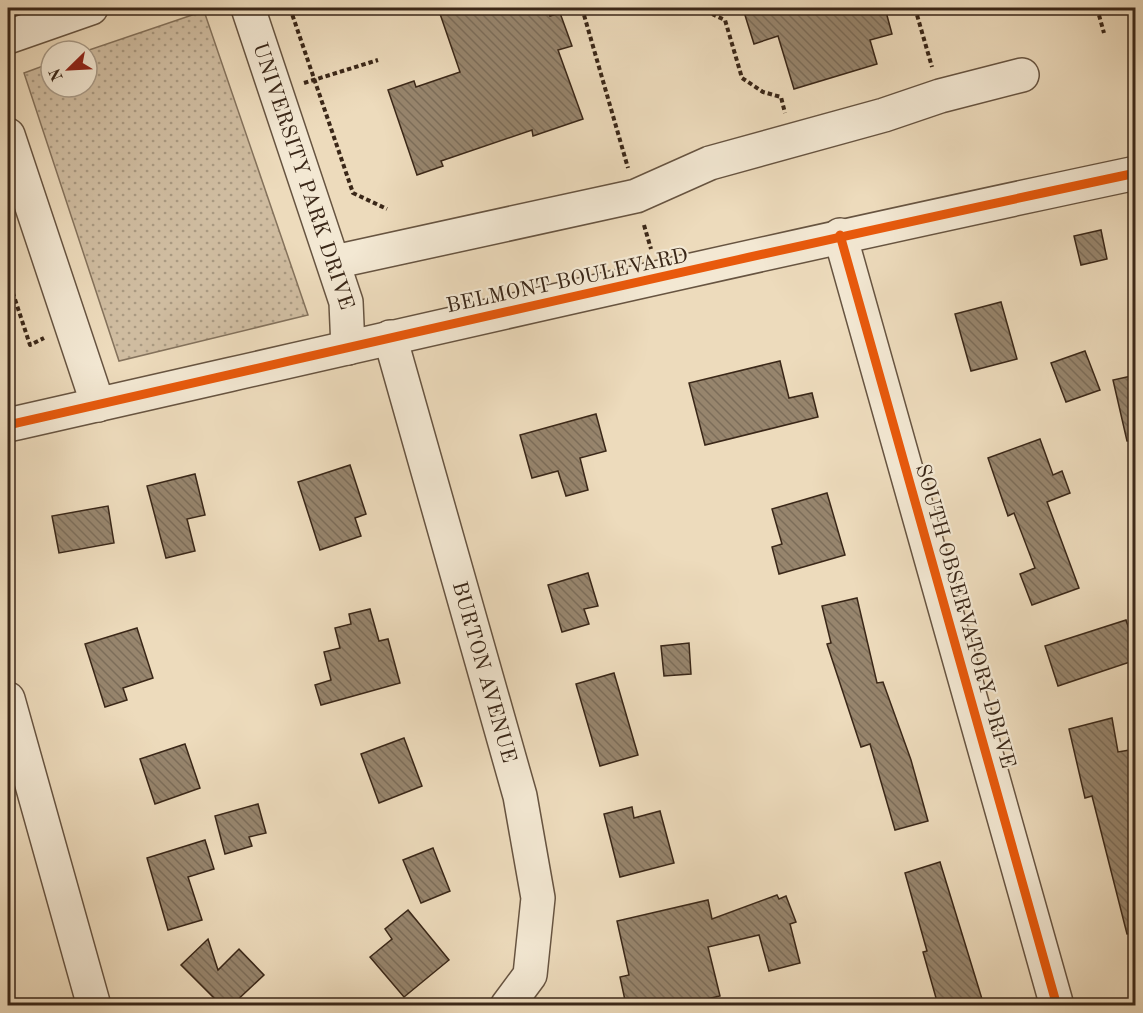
<svg xmlns="http://www.w3.org/2000/svg" width="1143" height="1013" font-family="'Old Standard TT',serif">
	<defs>
		<pattern id="grass-dots" width="8" height="8" patternUnits="userSpaceOnUse" patternTransform="scale(1.5)"><rect width="8" height="8" fill="#cfbca0"/><path d="M2 2h.1M6 6h.1" fill="none" stroke="#a99981" stroke-width="1.8" stroke-linecap="round"/></pattern>
		<pattern id="building-back-hatch" width="6" height="6" patternUnits="userSpaceOnUse" patternTransform="scale(1.5)"><rect width="6" height="6" fill="#97856d"/><path d="M-1 5l2 2M0 0l6 6M5-1l2 2" fill="none" stroke="#7c6d59"/></pattern>
	</defs>
	<rect width="100%" height="100%" fill="#eddbbc"/>
	<filter id="stains"><feTurbulence type="fractalNoise" baseFrequency=".00333" numOctaves="4"/><feColorMatrix values="0 0 0 0 .2 0 0 0 0 .09 0 0 0 0 .02 0 0 0 .5 -.17"/></filter>
	<radialGradient id="worn" r=".72"><stop offset=".6" stop-color="#630" stop-opacity="0"/><stop offset="1" stop-color="#630" stop-opacity=".3"/></radialGradient>
	<polygon fill="url(#grass-dots)" stroke="#84725c" stroke-width="1.5" points="204,11 308,315 119,361 24,73 51,63 51,87 87,87 86,51"/>
	<g fill="url(#building-back-hatch)" stroke="#3a2718" stroke-width="1.5">
		<polygon points="438,8 547,8 550,16 560,13 572,46 558,50 583,119 533,136 532,130 441,161 443,166 417,175 388,90 414,81 416,87 460,72"/>
		<polygon points="747,8 885,8 892,34 870,40 877,64 794,89 778,36 754,44 744,12 748,11"/>
		<polygon points="1101,230 1107,259 1081,265 1074,236"/>
		<polygon points="1001,302 1017,359 971,371 955,314"/>
		<polygon points="1085,351 1100,390 1066,402 1051,363"/>
		<polygon points="780,361 789,398 812,393 818,417 705,445 689,383"/>
		<polygon points="1136,375 1136,440 1127,441 1113,380"/>
		<polygon points="596,414 606,451 580,458 588,490 566,496 558,471 532,478 520,435"/>
		<polygon points="1040,439 1053,475 1062,471 1070,493 1047,502 1079,588 1032,605 1020,574 1035,568 1014,513 1008,516 988,458"/>
		<polygon points="350,465 366,514 355,518 361,536 320,550 298,482"/>
		<polygon points="195,474 205,515 187,519 195,551 166,558 147,486"/>
		<polygon points="827,493 845,555 779,574 772,547 782,544 772,509"/>
		<polygon points="108,506 114,543 59,553 52,516"/>
		<polygon points="588,573 598,606 584,609 589,624 562,632 548,585"/>
		<polygon points="857,598 877,683 883,682 911,760 928,821 895,830 870,744 861,747 827,644 831,643 822,606"/>
		<polygon points="370,609 379,641 388,639 400,683 321,705 315,685 331,680 324,652 340,648 335,628 351,624 349,614"/>
		<polygon points="1126,620 1136,650 1136,660 1058,686 1045,646"/>
		<polygon points="137,628 153,678 123,688 127,700 105,707 85,644"/>
		<polygon points="689,643 691,674 664,676 661,646"/>
		<polygon points="614,673 638,755 600,766 576,684"/>
		<polygon points="1112,718 1118,752 1136,749 1136,933 1127,934 1092,796 1085,798 1069,729"/>
		<polygon points="404,738 422,786 379,803 361,754"/>
		<polygon points="185,744 200,788 155,804 140,759"/>
		<polygon points="258,804 266,833 249,837 252,846 225,854 215,816"/>
		<polygon points="632,807 634,818 660,811 674,863 620,877 604,814"/>
		<polygon points="205,840 214,869 188,877 202,920 168,930 147,858"/>
		<polygon points="433,848 450,891 421,903 403,860"/>
		<polygon points="940,862 982,999 960,1005 938,1005 923,952 927,951 905,873"/>
		<polygon points="777,895 779,899 786,896 796,922 790,924 800,963 769,971 759,935 708,947 720,996 680,1005 626,1005 620,977 629,975 617,921 708,900 712,919"/>
		<polygon points="408,910 449,960 404,997 370,957 392,939 385,929"/>
		<polygon points="208,939 218,970 239,949 264,975 232,1005 221,1005 181,965"/>
	</g>
	<g fill="none" stroke-linecap="round" stroke-linejoin="round">
		<g stroke="#675441" stroke-width="36">
			<g id="minor">
				<path id="s1" d="M 248,8 L 346,302 L 348,348"/>
				<polyline points="8,37 91,8"/>
				<polyline points="8,135 98,405"/>
				<polyline points="840,235 1057,1006"/>
				<polyline points="334,262 636,196 710,163 884,115 940,96 1022,75"/>
				<path id="s2" d="M 390,337 L 520,796 L 538,898 L 530,975 L 507,1006"/>
				<path d="M 8,425 C 383,340 759,253 1136,173"/>
				<polyline points="8,699 94,1006"/>
			</g>
		</g>
		<g stroke="#3a2718" stroke-width="4" stroke-dasharray="4.5 3" stroke-linecap="butt">
			<polyline points="290,8 353,193 387,209"/>
			<polyline points="582,8 628,168"/>
			<polyline points="707,8 714,15 725,20 742,78 763,92 781,97 785,113"/>
			<polyline points="915,8 932,67"/>
			<polyline points="1097,8 1104,33"/>
			<polyline points="304,83 378,60"/>
			<polyline points="644,225 651,249"/>
			<polyline points="8,278 30,345 44,338"/>
		</g>
		<use href="#minor" stroke="#f3e8d3" stroke-width="33"/>
		<g stroke="#f3e8d3" stroke-width="13">
			<g id="cycleway">
				<polyline points="840,235 1057,1006"/>
				<path d="M 8,425 C 383,340 759,253 1136,173"/>
			</g>
		</g>
		<use href="#cycleway" stroke="#e8590c" stroke-width="9"/>
	</g>
	<g text-anchor="middle" stroke-width="4.5" stroke-linejoin="round" paint-order="stroke">
		<g font-size="21" fill="#3a2718" stroke="#f3e8d3">
			<text dy="7" stroke="none"><textPath href="#s1" startOffset="177">UNIVERSITY PARK DRIVE</textPath></text>
			<text transform="translate(567 280) rotate(-12)" y="7">BELMONT BOULEVARD</text>
			<text transform="translate(966 616) rotate(74)" y="7">SOUTH OBSERVATORY DRIVE</text>
			<text dy="7" stroke="none"><textPath href="#s2" startOffset="348">BURTON AVENUE</textPath></text>
		</g>
	</g>
	<rect width="1143" height="1013" fill="none" stroke="#eddbbc" stroke-width="30"/>
	<rect x="9" y="9" width="1125" height="995" fill="none" stroke="#3a2718" stroke-width="3"/>
	<rect x="15" y="15" width="1113" height="983" fill="none" stroke="#3a2718" stroke-width="1.5"/>
	<g transform="translate(69 69) rotate(246)"><circle r="28" fill="#f3e8d3" stroke="#a99b88" stroke-width="1.5"/>
	<path d="M0-4.5L10 22L0 15L-10 22Z" fill="#8f2418"/>
	<text y="-9" font-size="16" font-weight="bold" text-anchor="middle" fill="#3a2718">N</text>
	</g>
	<rect width="100%" height="100%" filter="url(#stains)"/>
	<rect width="100%" height="100%" fill="url(#worn)"/>
</svg>
